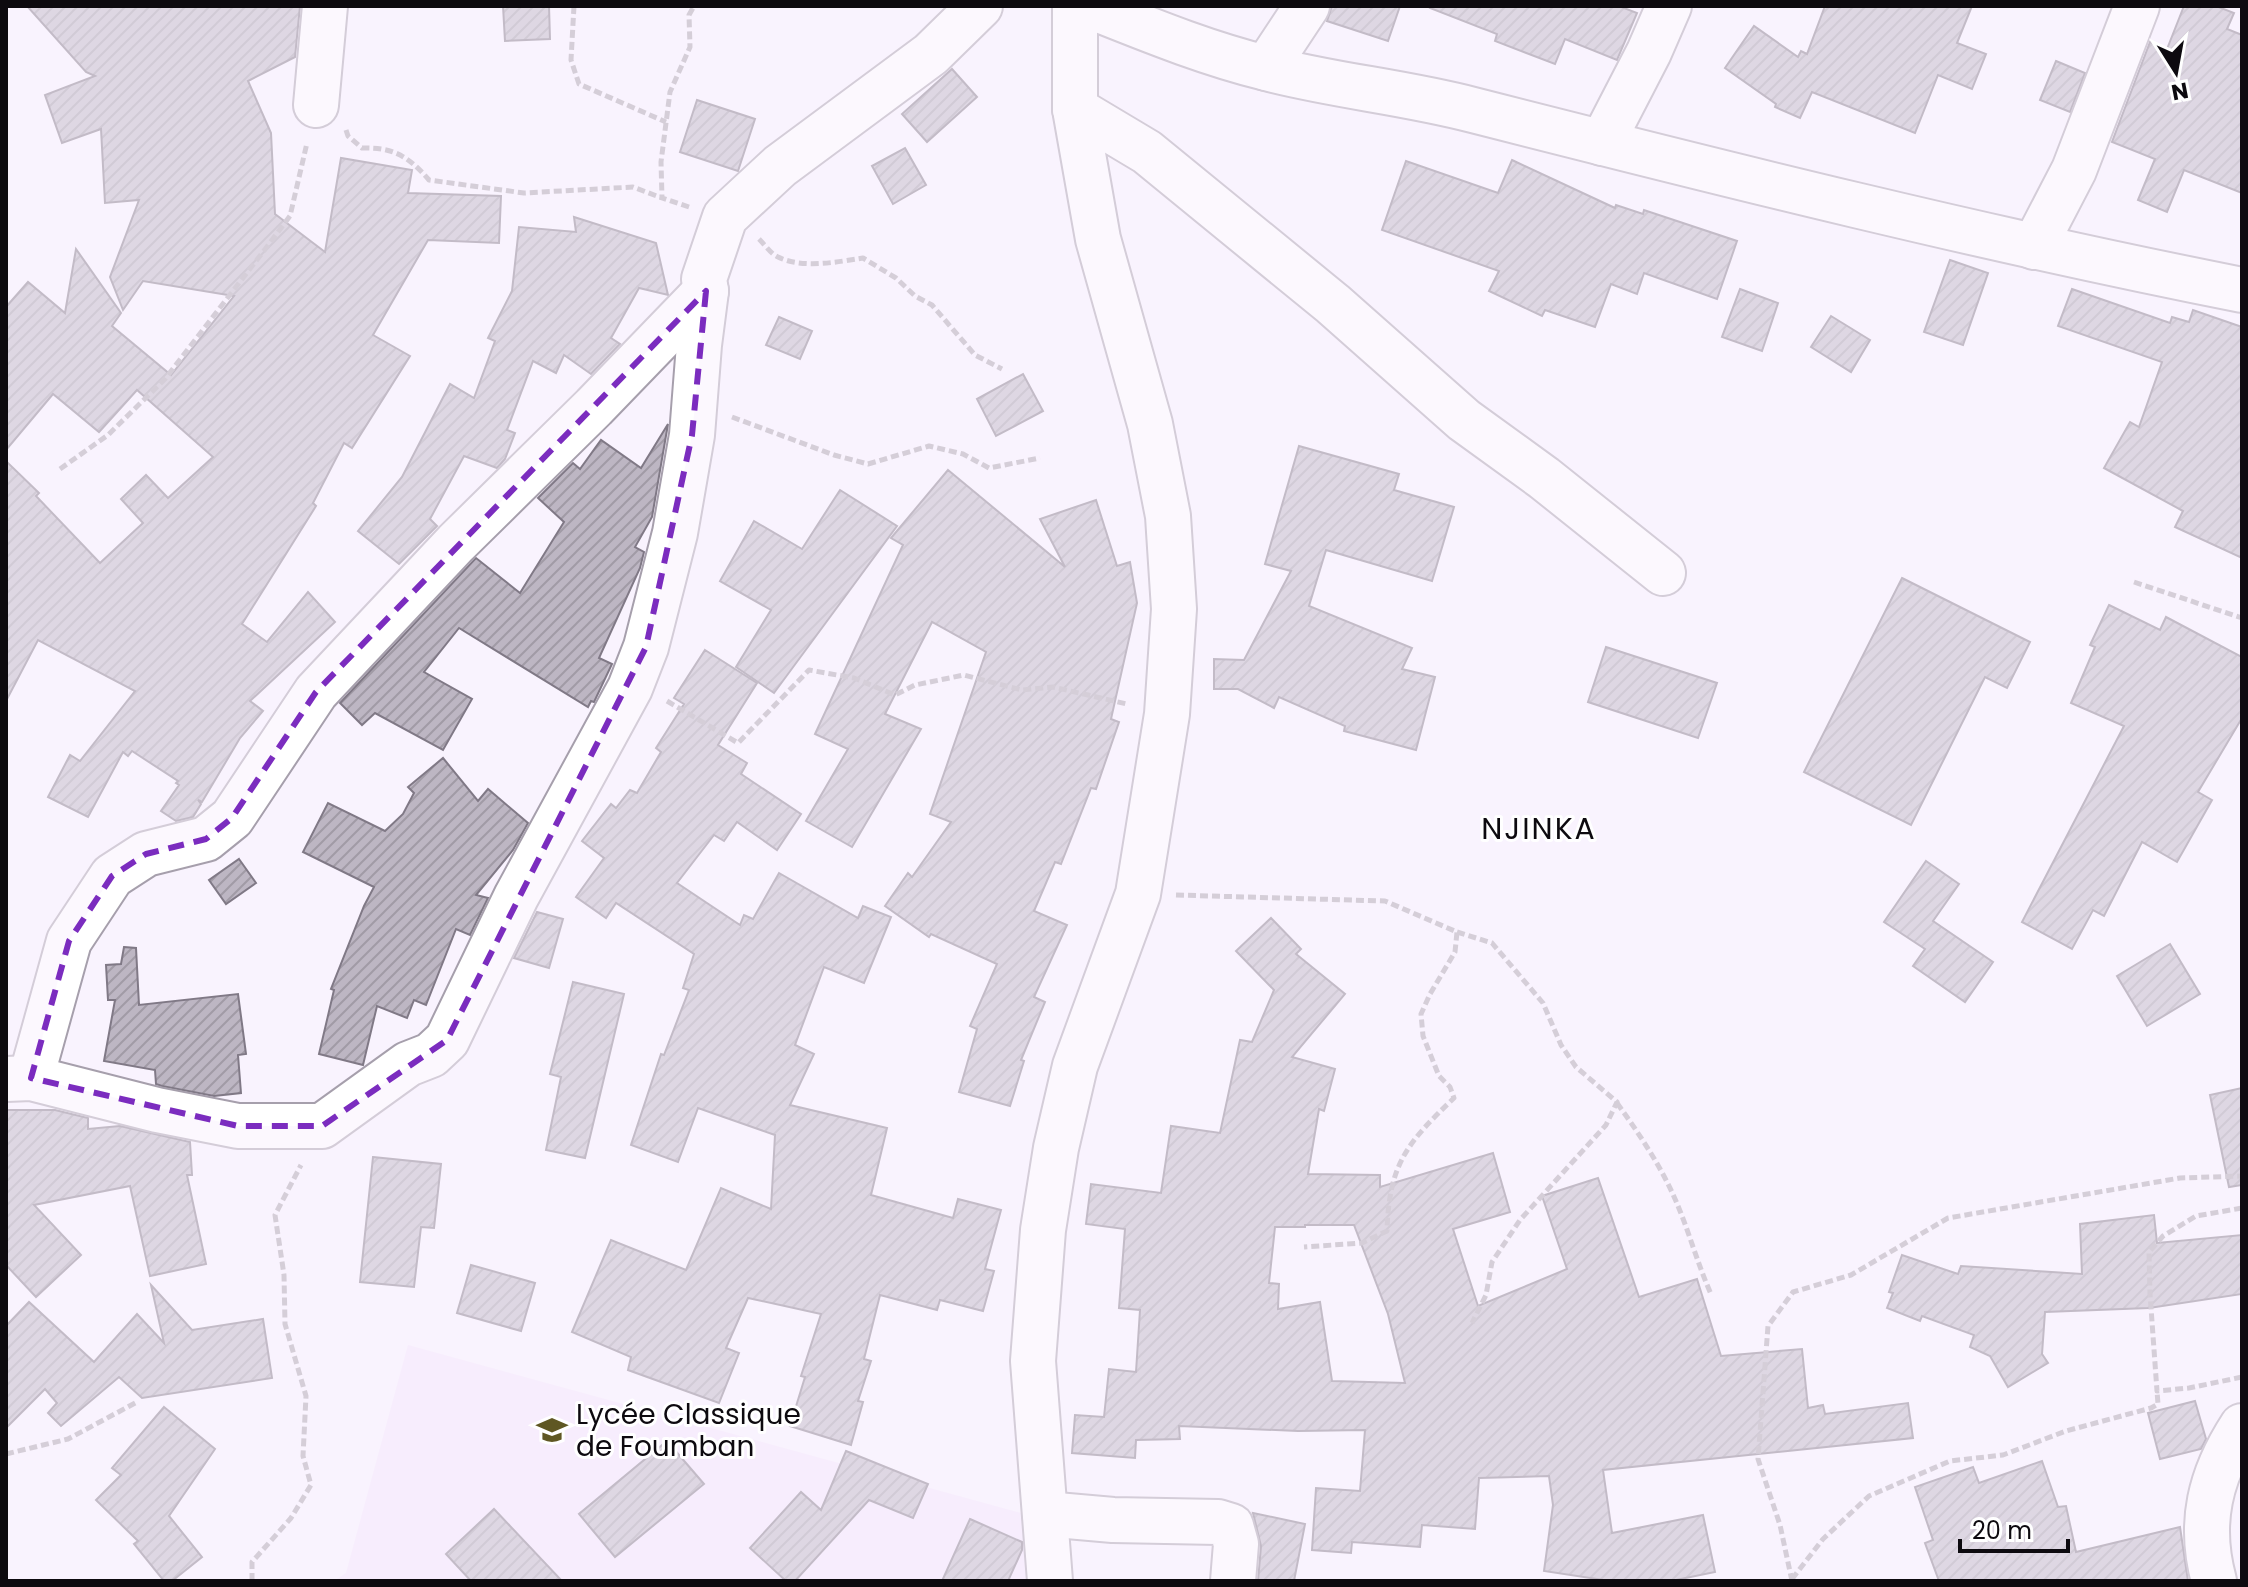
<svg xmlns="http://www.w3.org/2000/svg" width="2248" height="1587" font-family="Poppins,sans-serif">
	<defs>
		<pattern id="building-hatch" width="6" height="6" patternUnits="userSpaceOnUse" patternTransform="scale(2)"><rect width="6" height="6" fill="#bdb6c3"/><path d="M-1 1l2-2M0 6l6-6M5 7l2-2" fill="none" stroke="#a19ba6"/></pattern>
	</defs>
	<rect width="100%" height="100%" fill="#f9f3fe"/>
	<polygon fill="#f3e7fc" points="408,1345 1032,1516 1029,1581 334,1581 346,1573"/>
	<g fill="url(#building-hatch)" stroke="#807986" stroke-width="2" fill-rule="evenodd">
		<polygon points="27,6 300,6 295,57 248,81 271,133 275,214 325,252 341,158 412,170 408,193 501,196 499,243 428,240 373,335 410,356 352,448 344,443 313,503 316,506 242,624 267,642 308,592 335,622 250,701 263,711 240,738 202,802 198,800 201,804 193,817 176,821 161,811 179,785 176,783 178,781 132,751 128,756 123,752 88,817 48,797 70,755 80,761 135,691 38,640 6,701 6,461 39,493 36,496 100,563 143,523 121,499 146,475 168,498 213,457 137,390 99,432 53,394 6,450 6,307 28,282 65,313 76,249 121,313 112,326 171,375 234,296 143,281 123,310 110,277 139,200 105,203 101,129 62,143 45,95 95,76 86,72"/>
		<polygon points="503,6 549,6 550,39 505,41"/>
		<polygon points="1332,6 1400,6 1388,41 1327,21"/>
		<polygon points="1431,6 1619,6 1637,13 1617,60 1565,39 1555,64 1495,41 1497,34 1430,8"/>
		<polygon points="1825,6 1972,6 1957,43 1986,54 1972,89 1938,75 1915,133 1812,92 1800,118 1775,107 1776,104 1725,68 1754,26 1798,57 1801,51 1807,54"/>
		<polygon points="2184,6 2216,6 2234,13 2227,29 2242,35 2242,193 2184,170 2167,212 2138,200 2155,159 2112,142 2150,42 2167,49"/>
		<polygon points="2056,61 2085,73 2070,112 2040,100"/>
		<polygon points="952,69 977,97 927,142 902,114"/>
		<polygon points="697,100 755,119 738,171 680,152"/>
		<polygon points="905,148 926,185 893,204 872,166"/>
		<polygon points="1512,160 1615,208 1616,205 1643,214 1644,210 1737,241 1717,299 1644,273 1637,294 1611,284 1595,327 1545,310 1542,316 1489,291 1499,271 1382,230 1406,161 1498,193"/>
		<polygon points="574,217 656,243 668,295 639,288 611,338 620,344 591,374 564,355 556,373 533,361 507,430 515,433 505,459 497,468 464,456 430,519 437,526 399,564 358,531 402,477 450,384 474,398 495,341 488,338 512,291 519,227 576,232"/>
		<polygon points="1950,260 1988,273 1963,345 1924,332"/>
		<polygon points="1740,289 1778,303 1762,351 1722,337"/>
		<polygon points="2072,289 2170,323 2172,317 2189,322 2193,310 2242,327 2242,558 2175,527 2183,511 2104,468 2130,422 2139,427 2162,362 2058,326"/>
		<polygon points="1831,316 1870,340 1851,372 1811,347"/>
		<polygon points="779,317 812,331 800,359 766,345"/>
		<polygon points="1023,374 1043,411 996,436 977,399"/>
		<polygon points="668,424 652,517 635,547 644,552 640,568 599,658 612,664 594,702 591,701 588,707 459,628 424,672 472,699 443,750 375,713 362,725 340,703 476,558 520,593 564,522 538,498 573,463 580,469 601,440 641,468"/>
		<polygon points="1299,446 1399,474 1394,490 1454,507 1432,581 1326,550 1309,606 1412,648 1402,669 1435,677 1416,750 1344,731 1345,726 1279,697 1274,708 1238,689 1214,689 1214,659 1244,660 1291,571 1265,564"/>
		<polygon points="948,470 1065,567 1040,519 1096,500 1117,566 1130,562 1137,603 1111,719 1119,722 1096,789 1091,788 1061,864 1055,862 1034,911 1067,925 1034,997 1045,1002 1021,1060 1024,1061 1010,1106 959,1092 977,1029 970,1026 997,964 931,934 929,937 885,906 908,873 912,877 951,822 930,814 986,652 932,622 885,714 921,729 852,847 806,821 848,749 815,734 903,545 891,538"/>
		<polygon points="840,490 897,526 774,693 736,667 771,610 720,581 754,521 802,549"/>
		<polygon points="1902,578 2030,642 2007,688 1985,677 1911,825 1804,772"/>
		<polygon points="2109,605 2160,630 2166,617 2242,657 2242,718 2198,792 2212,800 2177,862 2142,842 2104,916 2093,910 2072,949 2022,922 2124,726 2071,703 2095,647 2090,645"/>
		<polygon points="1606,647 1717,683 1698,738 1588,702"/>
		<polygon points="705,650 757,683 718,745 747,763 741,774 801,814 777,850 737,822 724,841 714,835 677,883 740,925 744,915 753,919 779,873 858,918 863,906 891,917 864,983 824,967 795,1045 814,1054 790,1105 887,1128 871,1195 953,1218 958,1199 1001,1210 985,1269 994,1271 983,1311 940,1300 937,1310 880,1295 864,1359 871,1361 858,1401 863,1402 851,1445 790,1426 805,1377 801,1376 821,1314 748,1298 726,1348 739,1353 719,1403 628,1370 631,1357 572,1332 611,1240 686,1270 721,1188 771,1209 775,1135 698,1108 678,1162 631,1145 661,1054 664,1055 689,990 683,988 694,954 616,903 606,918 576,897 604,858 582,841 611,804 616,808 630,790 637,793 661,752 656,748 684,704 674,698"/>
		<polygon points="443,758 478,801 488,789 528,823 513,850 476,895 488,898 470,935 456,929 426,1005 414,1000 407,1018 377,1006 363,1065 319,1054 334,990 331,989 364,906 374,887 303,852 328,803 385,831 403,814 414,793 408,787"/>
		<polygon points="239,859 256,883 226,904 209,880"/>
		<polygon points="1926,861 1959,884 1933,921 1993,962 1965,1002 1913,966 1925,949 1884,922"/>
		<polygon points="537,912 563,919 549,968 514,958"/>
		<path d="M 1271,918 L 1301,949 L 1296,954 L 1345,994 L 1292,1057 L 1335,1069 L 1324,1111 L 1319,1109 L 1308,1174 L 1380,1175 L 1380,1187 L 1493,1153 L 1510,1212 L 1453,1229 L 1478,1306 L 1567,1269 L 1542,1196 L 1598,1178 L 1639,1297 L 1697,1279 L 1721,1356 L 1802,1349 L 1808,1408 L 1823,1405 L 1825,1414 L 1908,1403 L 1913,1438 L 1603,1470 L 1612,1533 L 1703,1515 L 1715,1572 L 1671,1581 L 1610,1581 L 1544,1571 L 1553,1505 L 1549,1476 L 1479,1478 L 1475,1529 L 1422,1525 L 1420,1547 L 1352,1542 L 1351,1553 L 1312,1550 L 1316,1488 L 1360,1491 L 1365,1430 L 1298,1431 L 1179,1426 L 1180,1439 L 1136,1440 L 1135,1458 L 1072,1453 L 1075,1415 L 1104,1417 L 1109,1369 L 1136,1372 L 1140,1310 L 1119,1308 L 1125,1229 L 1086,1224 L 1091,1184 L 1161,1193 L 1171,1126 L 1220,1133 L 1240,1040 L 1252,1042 L 1274,990 L 1236,951 ZM 1305,1225 L 1354,1225 L 1388,1314 L 1405,1383 L 1332,1381 L 1320,1302 L 1278,1309 L 1279,1284 L 1269,1283 L 1275,1227 L 1305,1227 Z"/>
		<polygon points="2170,944 2200,994 2147,1026 2117,976"/>
		<polygon points="124,947 136,948 139,1005 238,994 246,1054 238,1055 241,1093 214,1096 162,1086 156,1084 155,1070 104,1061 115,1000 108,1000 106,965 121,964"/>
		<polygon points="573,982 624,994 585,1158 546,1150 561,1077 550,1074"/>
		<polygon points="2242,1088 2242,1185 2229,1187 2210,1095"/>
		<polygon points="6,1110 55,1110 88,1118 88,1129 120,1126 190,1142 192,1175 187,1175 206,1264 150,1276 130,1186 34,1205 81,1255 36,1297 6,1265"/>
		<polygon points="373,1157 441,1164 434,1228 421,1227 414,1287 360,1282"/>
		<polygon points="2154,1215 2157,1243 2242,1235 2242,1294 2149,1308 2045,1312 2042,1354 2048,1363 2008,1387 1990,1356 1970,1347 1974,1335 1922,1316 1920,1321 1887,1308 1893,1293 1889,1292 1902,1255 1958,1274 1961,1266 2082,1274 2080,1224"/>
		<polygon points="471,1265 535,1283 521,1331 457,1313"/>
		<polygon points="151,1285 192,1330 263,1319 272,1378 142,1398 119,1377 61,1426 48,1413 57,1403 45,1389 6,1428 6,1326 29,1302 94,1362 137,1314 164,1343"/>
		<polygon points="2195,1401 2206,1439 2201,1449 2160,1459 2148,1413"/>
		<polygon points="164,1407 215,1449 169,1516 202,1557 172,1581 164,1581 134,1544 138,1541 96,1500 121,1475 112,1468"/>
		<polygon points="667,1441 704,1484 615,1557 579,1514"/>
		<polygon points="846,1451 928,1484 913,1518 869,1500 795,1581 786,1581 750,1548 801,1492 821,1510"/>
		<polygon points="2042,1461 2058,1507 2066,1506 2076,1552 2180,1527 2188,1581 1939,1581 1925,1543 1933,1540 1915,1487 1973,1467 1979,1483"/>
		<polygon points="494,1509 562,1581 471,1581 446,1554"/>
		<polygon points="1253,1513 1305,1524 1294,1581 1258,1581 1261,1546"/>
		<polygon points="970,1519 1022,1542 1022,1550 1008,1581 942,1581"/>
	</g>
	<g fill="none" stroke-linecap="round" stroke-linejoin="round">
		<g stroke="#a69fac" stroke-width="48">
			<g id="minor">
				<polyline points="1266,68 1307,6"/>
				<polyline points="316,105 325,6"/>
				<polyline points="1075,109 1147,152 1333,304 1464,420 1544,478 1663,573"/>
				<polyline points="1602,143 1649,52 1669,6"/>
				<polyline points="2034,247 2074,170 2137,6"/>
				<polyline points="31,1078 69,941 112,876 146,854 206,839 232,818 316,692 456,543 594,407 706,291"/>
				<polyline points="6,1079 31,1078 157,1110 238,1126 322,1126 408,1064 431,1055 447,1040 516,897 630,688 646,647 675,533 692,435 699,345 706,291 704,279 725,217 780,166 931,54 980,6"/>
				<polyline points="1045,1514 1113,1520 1218,1522 1231,1526 1236,1544 1233,1581"/>
				<polyline points="1050,1581 1033,1361 1043,1230 1056,1148 1075,1066 1138,894 1167,714 1174,609 1168,516 1150,424 1098,239 1075,109 1075,6"/>
				<path d="M 2214,1581 C 2198,1523 2210,1475 2242,1426"/>
			</g>
		</g>
		<g stroke="#a69fac" stroke-width="48">
			<path id="major" d="M 1089,6 C 1147,29 1205,53 1266,68 C 1334,86 1405,92 1473,110 C 1728,175 1984,239 2242,290"/>
		</g>
		<g stroke="#a8a3ac" stroke-width="5" stroke-dasharray="8 4" stroke-linecap="butt">
			<polyline points="574,6 571,60 579,84 666,122"/>
			<path d="M 346,130 L 348,136 L 362,148 C 394,147 409,157 429,180 L 524,193 L 633,187 L 662,198"/>
			<polyline points="689,207 662,198 661,162 670,92 690,47 689,15 694,6"/>
			<path d="M 759,239 C 765,245 771,254 778,257 C 802,269 837,262 863,258 L 896,278 L 915,296 L 932,305 L 975,355 L 1002,369"/>
			<polyline points="732,417 834,455 868,464 929,446 963,454 989,468 1040,458"/>
			<polyline points="60,469 108,435 165,379 266,248 290,216 307,143"/>
			<polyline points="2134,582 2242,618"/>
			<polyline points="667,701 738,743 809,670 854,678 895,695 915,685 964,675 1022,690 1053,687 1127,704"/>
			<path d="M 1176,895 L 1385,901 L 1457,932 L 1455,952 L 1430,994 L 1421,1014 L 1423,1036 L 1439,1076 L 1450,1087 L 1454,1098 C 1407,1143 1389,1164 1387,1231 L 1362,1243 L 1304,1247"/>
			<polyline points="1457,932 1492,943 1543,1003 1561,1045 1576,1067 1617,1102 1606,1125 1520,1220 1492,1262 1486,1295 1472,1323"/>
			<path d="M 1617,1103 C 1640,1135 1663,1169 1678,1206 C 1690,1235 1698,1265 1711,1294"/>
			<polyline points="2242,1208 2196,1216 2163,1236 2149,1252 2150,1294 2157,1391 2189,1388 2242,1377"/>
			<polyline points="6,1454 68,1439 137,1402"/>
			<polyline points="1792,1579 1823,1539 1869,1496 1950,1461 2003,1455 2066,1431 2151,1408 2158,1404 2157,1391"/>
			<polyline points="252,1581 252,1562 291,1518 311,1485 303,1456 306,1396 285,1324 284,1275 275,1215 301,1165"/>
			<polyline points="1792,1581 1780,1525 1758,1459 1768,1326 1793,1292 1851,1275 1948,1218 2180,1178 2242,1176"/>
		</g>
		<use href="#minor" stroke="#fff" stroke-width="44"/>
		<use href="#major" stroke="#fff" stroke-width="44"/>
	</g>
	<path d="M0 0H2248V1587H0ZM 706,291 L 692,435 L 646,647 L 447,1040 L 322,1126 L 238,1126 L 31,1078 L 69,941 L 112,876 L 146,854 L 206,839 L 232,818 L 316,692 Z" fill="#f9f3fe" fill-opacity=".55" fill-rule="evenodd"/>
	<path fill="none" stroke="#7b2cbf" stroke-width="6" stroke-dasharray="16 10" stroke-linejoin="round" d="M 706,291 L 692,435 L 646,647 L 447,1040 L 322,1126 L 238,1126 L 31,1078 L 69,941 L 112,876 L 146,854 L 206,839 L 232,818 L 316,692 Z"/>
	<defs>
		<g id="school-bare" transform="scale(2.4)"><path d="M0-5L7-2L0 1L-7-2ZM-4 1L0 2.5L4 1V4Q0 6-4 4Z" fill="#5f5723" stroke="#fff" stroke-width="2.5" paint-order="stroke"/></g>
	</defs>
	<g fill-rule="evenodd">
		<use href="#school-bare" x="552" y="1430"/>
	</g>
	<g text-anchor="middle" stroke-width="6" stroke-linejoin="round" paint-order="stroke">
		<g font-size="28" fill="#0d0a0f" stroke="#fff" text-anchor="start">
			<text x="576" y="1424">Lycée Classique<tspan x="576" dy="32">de Foumban</tspan></text>
		</g>
		<g font-size="30" letter-spacing="2" fill="#0d0a0f" stroke="#fff">
			<text x="1539" y="839">NJINKA</text>
		</g>
	</g>
	<rect width="2248" height="1587" fill="none" stroke="#0d0a0f" stroke-width="16"/>
	<g transform="translate(2176 72) rotate(169)" stroke="#ffffff" stroke-width="6" paint-order="stroke">
	<path d="M0-6L14 30L0 20L-14 30Z" fill="#0d0a0f"/>
	<text y="-12" font-size="22" font-weight="bold" text-anchor="middle" fill="#0d0a0f">N</text>
	</g>
	<path d="M1960 1539v12h108v-12" fill="none" stroke="#0d0a0f" stroke-width="4"/>
	<text x="1972" y="1539" font-size="24" fill="#0d0a0f" stroke="#ffffff" stroke-width="6" paint-order="stroke">20 m</text>
</svg>
